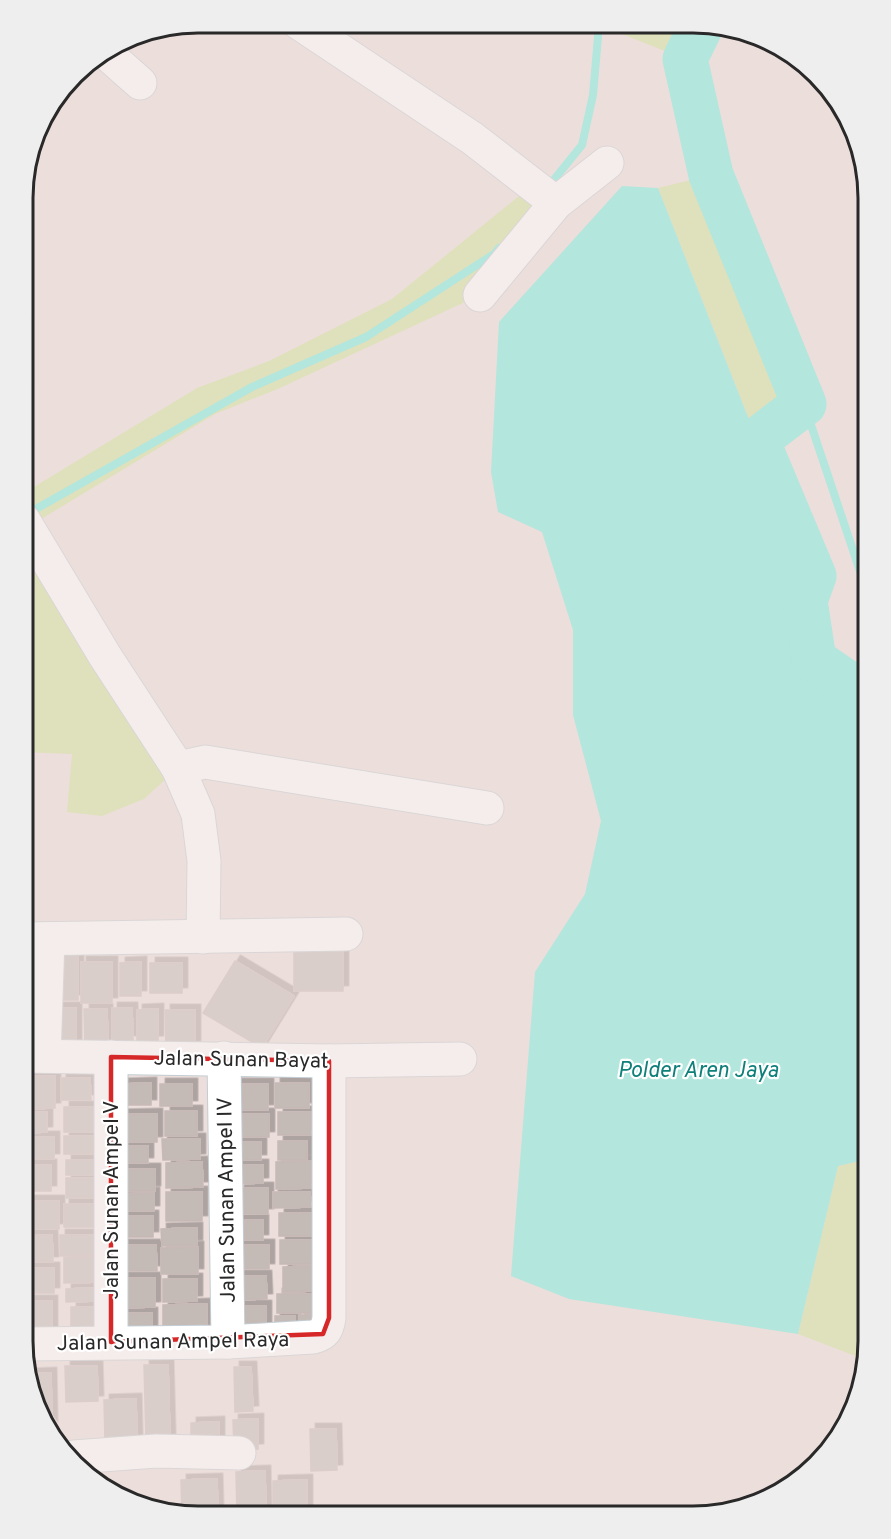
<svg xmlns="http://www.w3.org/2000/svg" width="891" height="1539" font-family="Overpass,sans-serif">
	<defs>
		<filter id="shadow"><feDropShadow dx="5.5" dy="-5.5" stdDeviation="0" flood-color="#0004"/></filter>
	</defs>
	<rect width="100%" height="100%" fill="#ecdedb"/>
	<g fill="#cee397">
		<polygon points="599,25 701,26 685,59"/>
		<polygon points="711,175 804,404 757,440 658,188"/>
		<polygon points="531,183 556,203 480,295 280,388 215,414 28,527 178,768 144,799 102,816 67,812 72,754 23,752 24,493 197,388 269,361 392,299 519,196"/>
		<polygon points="868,1159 868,1353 866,1360 798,1334 838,1166"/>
	</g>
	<polygon fill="#6defdf" points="622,186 658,188 757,440 814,576 805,601 814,660 849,684 868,768 868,1159 838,1166 798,1334 569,1299 511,1276 535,972 585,894 601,821 573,715 573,630 542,532 498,512 491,472 499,322"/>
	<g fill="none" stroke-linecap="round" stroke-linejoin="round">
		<g stroke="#6defdf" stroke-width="8">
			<polyline points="701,26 685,59 694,110 711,175 804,404 868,595"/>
			<polyline points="548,187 582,145 593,95 599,25"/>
			<polyline points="27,514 252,387 366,337 494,254 499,248"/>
		</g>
		<polyline stroke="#6defdf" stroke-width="45" points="701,26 685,59 711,175 804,404 757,440 814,576 805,601 814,660 849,684 868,768"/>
	</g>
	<g fill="#c4bab6" stroke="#c7b9b5" stroke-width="1.5" filter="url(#shadow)">
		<polygon points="343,950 343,991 294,991 294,951"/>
		<rect x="51" y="955" width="27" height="45"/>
		<rect x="23" y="956" width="7" height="32"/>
		<polygon points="235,961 294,996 262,1048 203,1013"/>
		<rect x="81" y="962" width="31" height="41"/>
		<polygon points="141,962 141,996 120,996 120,963"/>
		<rect x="150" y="963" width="32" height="30"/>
		<rect x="51" y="1008" width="25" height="42"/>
		<polygon points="112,1008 132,1008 133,1041 112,1041"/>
		<polygon points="84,1009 107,1009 108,1046 85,1046"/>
		<polygon points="158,1009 158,1041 137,1042 137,1010"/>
		<polygon points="165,1010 195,1010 195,1046 166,1047"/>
		<polygon points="23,1013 36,1013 37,1048 23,1048"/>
		<polygon points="23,1076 55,1076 55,1108 23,1109"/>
		<polygon points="61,1078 90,1078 91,1100 61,1100"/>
		<polygon points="151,1083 151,1105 123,1105 122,1084"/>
		<rect x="275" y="1083" width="34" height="25"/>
		<rect x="160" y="1084" width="32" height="22"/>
		<rect x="234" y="1084" width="34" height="26"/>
		<rect x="64" y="1107" width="29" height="25"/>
		<rect x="165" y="1111" width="32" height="25"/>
		<polygon points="23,1112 47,1112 47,1132 23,1133"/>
		<rect x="278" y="1112" width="33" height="23"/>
		<polygon points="157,1114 157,1142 112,1142 112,1115"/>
		<rect x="232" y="1114" width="37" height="23"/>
		<rect x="64" y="1136" width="30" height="18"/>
		<rect x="23" y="1137" width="31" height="22"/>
		<polygon points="162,1139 200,1139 200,1159 163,1160"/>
		<rect x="278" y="1141" width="29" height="19"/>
		<rect x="229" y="1142" width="32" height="18"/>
		<rect x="115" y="1146" width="33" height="17"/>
		<rect x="66" y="1160" width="29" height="15"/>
		<polygon points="311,1161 311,1188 276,1189 276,1162"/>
		<polygon points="202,1162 203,1187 166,1188 166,1163"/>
		<rect x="23" y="1165" width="28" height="26"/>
		<polygon points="231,1165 263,1165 263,1183 231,1184"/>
		<rect x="120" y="1169" width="35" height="22"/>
		<rect x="66" y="1178" width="29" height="20"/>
		<rect x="239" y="1188" width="29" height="26"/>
		<rect x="166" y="1192" width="36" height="29"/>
		<polygon points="273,1192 310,1192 311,1207 273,1208"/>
		<polygon points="154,1193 154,1211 119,1211 119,1194"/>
		<rect x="23" y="1201" width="36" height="28"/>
		<rect x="64" y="1204" width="38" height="23"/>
		<rect x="279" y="1213" width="33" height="23"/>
		<rect x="117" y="1216" width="36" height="21"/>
		<polygon points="263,1220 263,1240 231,1240 231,1221"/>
		<polygon points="197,1228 197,1245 162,1246 161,1229"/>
		<polygon points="52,1235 53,1262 23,1262 23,1236"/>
		<polygon points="60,1235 103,1235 103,1255 60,1256"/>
		<rect x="280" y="1240" width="33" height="24"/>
		<polygon points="117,1245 156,1245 157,1271 117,1271"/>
		<polygon points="234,1245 269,1245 269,1269 235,1269"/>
		<polygon points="198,1247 198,1274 161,1274 161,1248"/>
		<polygon points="64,1257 101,1257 101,1282 64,1283"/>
		<polygon points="315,1266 315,1291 283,1292 283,1267"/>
		<rect x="23" y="1268" width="31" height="25"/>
		<polygon points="234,1276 266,1276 267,1299 234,1300"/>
		<polygon points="117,1278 155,1278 155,1307 117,1308"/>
		<polygon points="163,1279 197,1279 197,1301 163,1302"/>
		<polygon points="96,1288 96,1301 66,1302 66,1289"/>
		<rect x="277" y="1294" width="37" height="19"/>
		<rect x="23" y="1301" width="29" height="36"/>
		<polygon points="207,1304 207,1339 163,1339 163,1305"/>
		<rect x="236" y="1306" width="30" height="26"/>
		<rect x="71" y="1307" width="31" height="24"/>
		<rect x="121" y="1313" width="31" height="23"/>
		<polygon points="299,1315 321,1315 299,1334"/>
		<polygon points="275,1316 295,1316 296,1337 275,1337"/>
		<polygon points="144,1365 168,1365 170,1439 146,1439"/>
		<polygon points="65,1366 97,1366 98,1401 66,1402"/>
		<polygon points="234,1367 251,1367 253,1411 235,1412"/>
		<polygon points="51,1373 52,1426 32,1398 28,1374"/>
		<polygon points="136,1399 137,1440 105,1441 104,1400"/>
		<polygon points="258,1419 258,1449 234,1450 233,1420"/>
		<polygon points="219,1422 219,1451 191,1451 191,1423"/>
		<polygon points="310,1429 336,1429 337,1470 311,1471"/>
		<polygon points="265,1471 266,1515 237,1515 236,1472"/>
		<polygon points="217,1479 218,1515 182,1515 181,1480"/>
		<polygon points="307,1480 307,1515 273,1515 273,1481"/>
	</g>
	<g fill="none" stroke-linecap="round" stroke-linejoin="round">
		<g stroke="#c3cdd3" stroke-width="35">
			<g id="minor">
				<polyline points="299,23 472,138 556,203"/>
				<polyline points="105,52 140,83"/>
				<polyline points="480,295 556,203 607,163"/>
				<polyline points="24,521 105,656 178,768 198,814 204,861 203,937"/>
				<polyline points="178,768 205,762 487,808"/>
				<polyline points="23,939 346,934"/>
				<polyline points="23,1056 329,1061 460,1059"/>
				<polyline points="44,1056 48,939"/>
				<polyline points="111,1057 111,1342"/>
				<polyline points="224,1058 228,1342"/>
				<path d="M 23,1344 L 228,1342 L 313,1337 C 325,1334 327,1330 329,1318 L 329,1061"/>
				<polyline points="74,1457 156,1451 239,1453"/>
			</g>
		</g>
		<use href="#minor" stroke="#fff" stroke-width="33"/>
	</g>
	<path d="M0 0H891V1539H0ZM 111,1057 L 329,1061 L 329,1318 L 323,1334 L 111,1342 Z" fill="#ecdedb" fill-opacity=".55" fill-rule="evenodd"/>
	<path fill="none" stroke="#d62828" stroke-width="4.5" stroke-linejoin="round" d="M 111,1057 L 329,1061 L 329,1318 L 323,1334 L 111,1342 Z"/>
	<g text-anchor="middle" stroke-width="4.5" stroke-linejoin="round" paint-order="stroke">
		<g font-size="21" fill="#292929" stroke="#fff">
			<text transform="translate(241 1059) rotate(1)" y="7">Jalan Sunan Bayat</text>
			<text transform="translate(111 1200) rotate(-90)" y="7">Jalan Sunan Ampel V</text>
			<text transform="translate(226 1200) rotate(-91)" y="7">Jalan Sunan Ampel IV</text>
			<text transform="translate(173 1341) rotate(-1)" y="7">Jalan Sunan Ampel Raya</text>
		</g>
		<g font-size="22" font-style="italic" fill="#0e7f79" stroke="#fff">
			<text x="698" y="1077">Polder Aren Jaya</text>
		</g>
	</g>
	<path d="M0 0H891V1539H0ZM198 33H693A165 165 0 0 1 858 198V1341A165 165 0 0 1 693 1506H198A165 165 0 0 1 33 1341V198A165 165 0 0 1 198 33Z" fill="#eee" fill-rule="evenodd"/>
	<path fill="none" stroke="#292929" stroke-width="3" d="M198 33H693A165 165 0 0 1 858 198V1341A165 165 0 0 1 693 1506H198A165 165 0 0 1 33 1341V198A165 165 0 0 1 198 33Z"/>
</svg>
